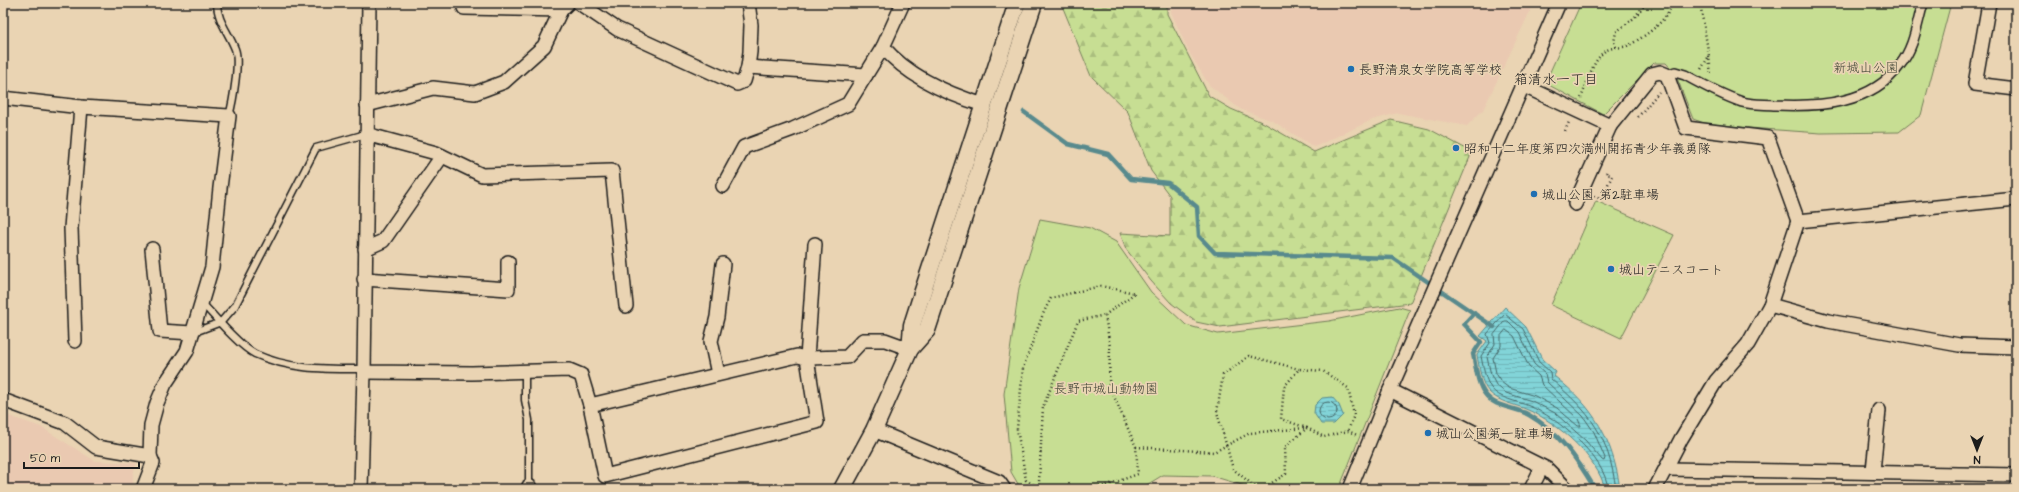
<svg xmlns="http://www.w3.org/2000/svg" width="2019" height="492" font-family="'Architects Daughter','Klee One',sans-serif">
	<defs>
		<pattern id="forest-firs" width="22" height="20" patternUnits="userSpaceOnUse"><rect width="22" height="20" fill="#c7de93"/><path d="M5 1l3.5 6h-7zM16 11l3.5 6h-7z" fill="#aabe7e"/></pattern>
		<pattern id="water-rules" width="6" height="5" patternUnits="userSpaceOnUse"><rect width="6" height="5" fill="#82d4d8"/><path d="M0 2.5h6" fill="none" stroke="#70b5b9"/></pattern>
	</defs>
	<rect width="100%" height="100%" fill="#ead4b3"/>
	<filter id="ink" filterUnits="userSpaceOnUse"><feTurbulence type="fractalNoise" baseFrequency=".025" numOctaves="2"/><feDisplacementMap in="SourceGraphic" scale="8" xChannelSelector="R" yChannelSelector="G"/><feConvolveMatrix kernelMatrix="1 2 1 2 8 2 1 2 1" color-interpolation-filters="sRGB"/></filter>
	<g filter="url(#ink)">
		<g fill="#eac9b1">
			<polygon points="1172,3 1534,3 1483,110 1467,126 1398,113 1372,120 1314,147 1273,121 1240,109 1209,85 1189,52 1171,12"/>
			<polygon points="3,414 41,427 95,461 137,463 133,474 133,489 3,489"/>
		</g>
		<polygon fill="url(#forest-firs)" stroke="#727d58" points="1064,3 1167,3 1167,14 1209,96 1231,109 1264,123 1314,152 1391,120 1429,129 1472,152 1410,303 1220,327 1196,322 1171,303 1151,281 1126,249 1120,233 1170,236 1170,196 1151,171 1128,112 1091,76 1063,8"/>
		<g fill="#c7de93" stroke="#727d58">
			<polygon points="1581,3 1951,3 1921,115 1899,132 1821,133 1749,128 1704,123 1693,119 1675,73 1666,63 1654,63 1603,114 1545,83"/>
			<polygon points="1596,201 1674,235 1621,338 1551,305"/>
			<polygon points="1040,219 1090,228 1116,242 1151,292 1186,325 1218,334 1329,321 1399,307 1410,310 1339,489 1255,489 1212,476 1163,475 1140,489 1021,489 1011,472 1004,394 1019,288"/>
		</g>
		<g fill="url(#water-rules)" stroke="#598a8d">
			<path d="M 1505,307 L 1526,327 L 1542,359 L 1556,372 L 1554,376 C 1594,407 1613,439 1620,489 L 1605,489 C 1598,458 1557,422 1528,410 C 1515,404 1500,403 1489,392 C 1481,384 1479,366 1477,355 L 1487,341 L 1480,336 Z"/>
			<polygon points="1332,397 1339,405 1343,415 1334,424 1321,424 1314,413 1315,405 1322,398"/>
		</g>
		<g fill="none" stroke-linecap="round" stroke-linejoin="round">
			<g stroke="#456667" stroke-width="1">
				<polygon points="1505,321 1508,321 1519,332 1534,364 1545,374 1547,382 1583,416 1594,432 1605,458 1604,461 1602,460 1586,441 1555,413 1532,401 1506,393 1496,385 1491,375 1487,357 1495,344 1494,335"/>
				<polygon points="1506,330 1514,336 1529,367 1539,376 1542,385 1578,419 1581,426 1578,426 1557,408 1535,396 1509,388 1501,382 1496,373 1493,358 1501,346 1501,336"/>
				<circle cx="1328" cy="411" r="9"/>
				<path d="M 1608,489 C 1606,458 1557,417 1529,406 C 1517,401 1499,399 1491,388 C 1485,379 1483,366 1481,356 L 1490,343 L 1487,334 L 1505,314 L 1523,329 L 1539,362 L 1550,372 L 1551,379 C 1591,414 1608,434 1616,489"/>
			</g>
			<g stroke="#598a8d" stroke-width="4.5">
				<polyline points="1024,112 1068,144 1108,154 1131,179 1168,183 1197,207 1199,236 1215,253 1393,258 1494,327"/>
				<path d="M 1474,313 L 1464,324 L 1481,342 L 1473,354 C 1476,367 1477,383 1485,394 C 1496,409 1514,406 1529,415 C 1559,432 1578,460 1595,489"/>
			</g>
			<g stroke="#1c1c1c" stroke-width="9">
				<g id="service">
					<path d="M 217,3 C 217,20 229,33 235,49 C 240,61 233,102 229,116"/>
					<path d="M 202,303 C 215,317 239,346 255,354 C 290,370 326,369 364,369"/>
					<polyline points="192,333 221,322 235,306 316,148 366,134"/>
					<polyline points="525,371 525,400 529,420 529,486"/>
				</g>
			</g>
			<g stroke="#1c1c1c" stroke-width="12">
				<path id="pedestrian" d="M 1667,75 L 1675,72 L 1685,75 C 1703,85 1722,95 1742,102 C 1753,105 1765,104 1776,105 C 1820,107 1872,104 1900,65 C 1914,48 1917,24 1923,3"/>
			</g>
			<g stroke="#1c1c1c" stroke-width="16">
				<g id="minor">
					<polyline points="369,3 364,372 472,373 569,370 581,375 590,405 605,476 817,422 807,358 815,244"/>
					<polyline points="579,3 617,29 737,84 744,81 748,67 750,52 751,25 748,3"/>
					<polyline points="1989,3 1975,84 2016,89"/>
					<polyline points="464,8 561,10"/>
					<path d="M 883,47 C 908,76 947,94 984,105"/>
					<polyline points="748,67 866,75"/>
					<polyline points="1522,85 1610,126 1652,74 1660,72 1667,75 1686,128 1768,138 1798,221"/>
					<polyline points="3,98 81,107 229,116 220,188 212,267 187,351 165,384 157,403 151,425 150,456"/>
					<polyline points="367,105 433,88 475,93 504,82 544,46 561,10 568,3"/>
					<polyline points="366,134 436,153 482,175 612,171 626,306"/>
					<polyline points="723,186 744,147 793,129 848,104 883,47 903,3"/>
					<polyline points="1575,204 1610,126"/>
					<polyline points="152,249 160,331 192,333"/>
					<polyline points="365,249 383,241 442,156"/>
					<polyline points="364,279 508,289 508,262"/>
					<polyline points="1770,305 1828,321 1959,345 2016,347"/>
					<polyline points="75,341 71,228 81,107"/>
					<polyline points="718,374 711,341 717,317 723,264"/>
					<polyline points="1390,390 1547,469 1567,489"/>
					<polyline points="3,400 65,423 96,447 150,456 153,463 143,489"/>
					<polyline points="590,405 797,356 807,358 847,357 863,340 885,340 910,349"/>
					<polyline points="874,430 999,482 1004,489"/>
					<polyline points="1667,469 2016,475"/>
					<polyline points="1873,471 1879,410"/>
					<polyline points="361,489 364,372"/>
					<polyline points="529,489 529,486"/>
					<polyline points="1350,489 1390,390 1559,3"/>
					<polyline points="1531,489 1542,467"/>
					<polyline points="1655,489 1681,439 1716,381 1748,344 1770,305 1798,221 2016,199"/>
				</g>
			</g>
			<g stroke="#1c1c1c" stroke-width="19">
				<g id="tertiary">
					<polyline points="910,349 912,325 920,300 1017,3"/>
					<polyline points="842,489 874,430 910,349 927,330 1034,3"/>
				</g>
			</g>
			<g stroke="#1c1c1c" stroke-width="2.5" stroke-dasharray="1 3" stroke-linecap="butt">
				<polyline points="434,3 451,6"/>
				<polyline points="1700,3 1709,56 1700,71"/>
				<polyline points="1616,47 1614,42 1616,32 1634,18 1646,3"/>
				<polyline points="1709,56 1711,75"/>
				<path d="M 1581,98 C 1587,84 1592,61 1605,51 C 1613,46 1622,49 1629,45 C 1643,38 1669,20 1672,3"/>
				<polyline points="1638,117 1659,92"/>
				<polyline points="1565,131 1569,122"/>
				<polyline points="1594,196 1601,199 1612,176 1606,173 1607,171"/>
				<polyline points="1307,428 1281,419 1284,387 1299,369 1323,371 1348,388 1354,415 1348,431"/>
				<polyline points="1136,447 1214,452 1250,433 1305,428"/>
				<polyline points="1040,489 1039,482 1043,407 1078,321 1105,315 1110,347 1109,385 1136,447 1138,474 1105,486 1055,489"/>
				<polyline points="1040,489 1026,480 1017,429 1023,368 1043,314 1051,298 1101,286 1135,293 1105,315"/>
				<polyline points="1258,489 1233,469 1217,412 1223,375 1249,356 1299,369"/>
				<polyline points="1262,489 1286,474 1285,447 1307,428 1324,437 1348,431 1357,435"/>
			</g>
			<use href="#service" stroke="#ead4b3" stroke-width="6"/>
			<use href="#pedestrian" stroke="#ead4b3" stroke-width="9"/>
			<use href="#minor" stroke="#ead4b3" stroke-width="13"/>
			<use href="#tertiary" stroke="#ead4b3" stroke-width="16"/>
		</g>
	</g>
	<g fill="#1f6fb2" stroke="#ead4b3" stroke-width="1.5">
		<circle cx="1351" cy="69" r="4"/>
		<circle cx="1456" cy="148" r="4"/>
		<circle cx="1534" cy="194" r="4"/>
		<circle cx="1611" cy="269" r="4"/>
		<circle cx="1428" cy="433" r="4"/>
	</g>
	<g text-anchor="middle" stroke-width="3.5" stroke-linejoin="round" paint-order="stroke">
		<g font-size="13" fill="#3e4334" stroke="#ead4b3">
			<text x="1866" y="72">新城山公園</text>
			<text x="1106" y="393">長野市城山動物園</text>
		</g>
		<g font-size="13" fill="#1c1c1c" stroke="#ead4b3" text-anchor="start">
			<text x="1359" y="74">長野清泉女学院高等学校</text>
			<text x="1464" y="153">昭和十二年度第四次満州開拓青少年義勇隊</text>
			<text x="1542" y="199">城山公園 第2駐車場</text>
			<text x="1619" y="274">城山テニスコート</text>
			<text x="1436" y="438">城山公園第一駐車場</text>
		</g>
		<g font-size="14" fill="#1c1c1c" stroke="#ead4b3">
			<text x="1556" y="84">箱清水一丁目</text>
		</g>
	</g>
	<rect width="2019" height="492" fill="none" stroke="#ead4b3" stroke-width="16"/>
	<rect x="8" y="8" width="2003" height="476" fill="none" stroke="#1c1c1c" stroke-width="1.5" filter="url(#ink)"/>
	<g transform="translate(1977 450) rotate(180)" stroke="#ead4b3" stroke-width="3" paint-order="stroke">
	<path d="M0-3L7 15L0 10L-7 15Z" fill="#1c1c1c"/>
	<text y="-6" font-size="11" font-weight="bold" text-anchor="middle" fill="#1c1c1c">N</text>
	</g>
	<path d="M24 462v6h115v-6" fill="none" stroke="#1c1c1c" stroke-width="2"/>
	<text x="30" y="462" font-size="12" fill="#1c1c1c" stroke="#ead4b3" stroke-width="3" paint-order="stroke">50 m</text>
</svg>
